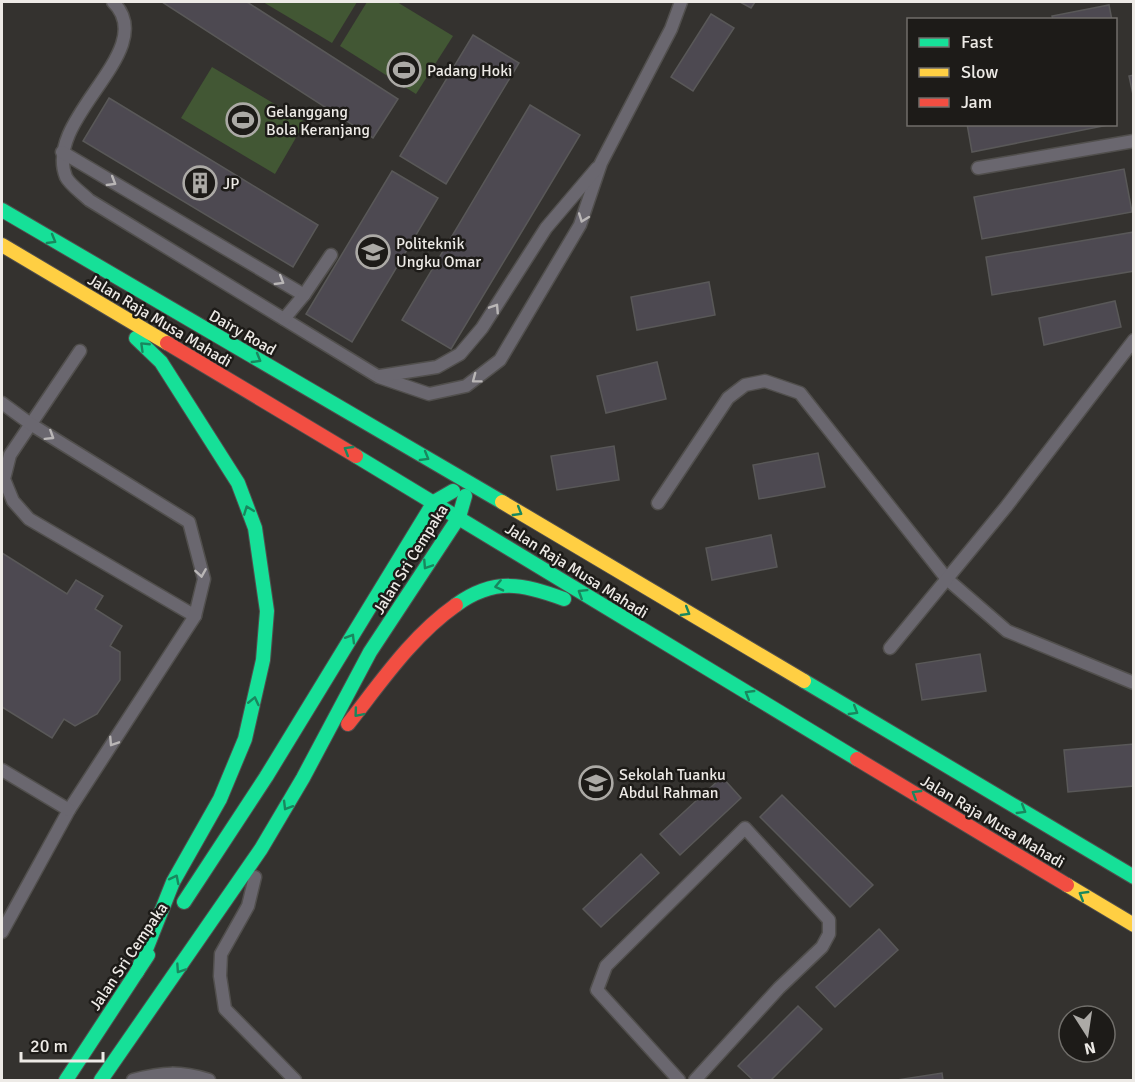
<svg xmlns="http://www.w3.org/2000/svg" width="1135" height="1082" font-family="Signika,sans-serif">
	<rect width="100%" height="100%" fill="#34322f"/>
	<g fill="#425734">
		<polygon points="263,2 357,2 332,43"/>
		<polygon points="367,2 397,2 453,36 416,94 340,46"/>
		<polygon points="212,67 305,122 275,174 181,118"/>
	</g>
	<g fill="#4d4951" stroke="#595858" stroke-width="1.5">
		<polygon points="162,2 247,2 398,99 373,138"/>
		<polygon points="740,2 755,2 751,8"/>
		<polygon points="1109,5 1112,20 1053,20 1052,16"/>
		<polygon points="711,14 734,28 693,91 671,77"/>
		<polygon points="473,35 519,63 446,184 400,156"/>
		<polygon points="1134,75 1134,99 1129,76"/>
		<polygon points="109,98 318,225 293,267 83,141"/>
		<polygon points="530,105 580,135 451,349 402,320"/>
		<polygon points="967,124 1113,124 972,152"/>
		<polygon points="1124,169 1132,212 982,239 974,197"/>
		<polygon points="392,171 438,198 352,342 306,314"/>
		<polygon points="1134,232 1134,271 992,295 986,257"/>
		<polygon points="709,282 715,315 637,330 631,297"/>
		<polygon points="1115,301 1121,327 1044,345 1039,318"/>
		<polygon points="657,362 666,399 606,413 597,376"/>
		<polygon points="614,446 619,480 557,490 551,456"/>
		<polygon points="818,453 825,487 759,499 753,465"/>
		<polygon points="771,535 777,567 712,580 706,548"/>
		<polygon points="2,553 67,594 76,580 103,596 95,609 122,626 110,646 120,652 120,680 97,714 75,726 64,719 52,738 2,707"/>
		<polygon points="980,654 986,691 922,700 916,664"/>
		<polygon points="1134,744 1134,786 1068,792 1064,750"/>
		<polygon points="722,777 741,798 680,855 660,834"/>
		<polygon points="782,795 873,885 850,907 760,817"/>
		<polygon points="641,854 659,873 601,927 583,909"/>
		<polygon points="879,929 898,950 835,1007 816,987"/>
		<polygon points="798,1006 822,1029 771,1080 753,1080 738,1066"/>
		<polygon points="942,1073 943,1080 897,1080"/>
	</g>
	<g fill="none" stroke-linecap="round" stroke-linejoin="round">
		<g stroke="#514f4d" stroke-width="15">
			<g id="lane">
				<path d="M 113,2 C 162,50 42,118 66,177 C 70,185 82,193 89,200 L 379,377 L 429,394 L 466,386 L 500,360 L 580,225 L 601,163 L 671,29 L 681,2"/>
				<polyline points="62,152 304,295 284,319"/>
				<polyline points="978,168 1134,141"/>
				<polyline points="304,295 331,255"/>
				<polyline points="80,351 10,455 4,479 13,501 29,519 195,616"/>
				<polyline points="380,376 437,367 460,354 482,328 546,228 597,168"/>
				<polyline points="2,403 32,425 189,522 204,579 195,616 69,810 2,932"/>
				<polyline points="658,503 728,398 745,385 765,381 800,393 947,579 1007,631 1134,683"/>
				<polyline points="890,648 1006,507 1134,340"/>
				<polyline points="2,770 69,810"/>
				<polyline points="255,877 248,906 221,954 220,976 225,1009 295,1080"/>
				<path d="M 133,1080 C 163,1072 180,1071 209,1080"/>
				<polyline points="679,1080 597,990 606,966 745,828 829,920 829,934 822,947 779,988 695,1080"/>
			</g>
		</g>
		<g stroke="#514f4d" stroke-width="16">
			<g id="fast">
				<polyline points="2,210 502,502"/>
				<polyline points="136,338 161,362 238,483 255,528 267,611 263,660 245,739 220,799 173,882 137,972"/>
				<polyline points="356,456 857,759"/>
				<path d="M 456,605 C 495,577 523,584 564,599"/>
				<polyline points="804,681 1134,877"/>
				<polyline points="184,902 266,777 434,502 453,491"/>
				<polyline points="66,1080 148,955"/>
				<polyline points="101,1080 261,849 303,778 370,652 459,517 465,496"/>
			</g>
		</g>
		<g stroke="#514f4d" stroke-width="16">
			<g id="slow">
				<polyline points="2,245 167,343"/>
				<polyline points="502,502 804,681"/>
				<polyline points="1067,885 1134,925"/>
			</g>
		</g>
		<g stroke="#514f4d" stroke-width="16">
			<g id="jam">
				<polyline points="167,343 356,456"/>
				<path d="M 348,724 C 381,682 412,636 456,605"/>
				<polyline points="857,759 1067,885"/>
			</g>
		</g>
		<use href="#lane" stroke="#6a676f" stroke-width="12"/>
		<use href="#fast" stroke="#16e098" stroke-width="14"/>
		<use href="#slow" stroke="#ffcf43" stroke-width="14"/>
		<use href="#jam" stroke="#f24e42" stroke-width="14"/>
	</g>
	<defs><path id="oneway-chevron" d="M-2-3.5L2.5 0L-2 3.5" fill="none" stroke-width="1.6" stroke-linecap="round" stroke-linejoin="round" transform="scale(1.5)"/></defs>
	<g stroke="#b9b6b6">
		<use href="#oneway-chevron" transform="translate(112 182) rotate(31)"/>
		<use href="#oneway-chevron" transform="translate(583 218) rotate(110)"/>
		<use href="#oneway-chevron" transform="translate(280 281) rotate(31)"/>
		<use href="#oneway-chevron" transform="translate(495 308) rotate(-57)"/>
		<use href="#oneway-chevron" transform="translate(476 379) rotate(143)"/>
		<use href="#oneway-chevron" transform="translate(50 436) rotate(32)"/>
		<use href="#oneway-chevron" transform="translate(201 573) rotate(81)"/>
		<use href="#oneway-chevron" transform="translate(113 742) rotate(123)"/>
	</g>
	<g stroke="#19875e">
		<use href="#oneway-chevron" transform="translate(52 240) rotate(30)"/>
		<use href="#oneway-chevron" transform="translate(144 346) rotate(-136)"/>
		<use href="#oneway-chevron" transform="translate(257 359) rotate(30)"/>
		<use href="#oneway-chevron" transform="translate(348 450) rotate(-149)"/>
		<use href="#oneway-chevron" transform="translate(425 457) rotate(30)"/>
		<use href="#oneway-chevron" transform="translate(248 510) rotate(-111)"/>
		<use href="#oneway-chevron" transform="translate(518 512) rotate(31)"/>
		<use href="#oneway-chevron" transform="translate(427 565) rotate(123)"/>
		<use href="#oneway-chevron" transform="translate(499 586) rotate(167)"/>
		<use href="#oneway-chevron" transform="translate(582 593) rotate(-148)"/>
		<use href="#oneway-chevron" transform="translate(686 612) rotate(31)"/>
		<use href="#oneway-chevron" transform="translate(351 638) rotate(-59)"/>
		<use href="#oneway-chevron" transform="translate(749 694) rotate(-149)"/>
		<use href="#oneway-chevron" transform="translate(254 701) rotate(-77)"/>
		<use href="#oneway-chevron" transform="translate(854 711) rotate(31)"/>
		<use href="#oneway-chevron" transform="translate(358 713) rotate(130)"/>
		<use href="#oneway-chevron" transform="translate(916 794) rotate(-149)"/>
		<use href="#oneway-chevron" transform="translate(287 806) rotate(121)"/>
		<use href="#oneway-chevron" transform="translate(1022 810) rotate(31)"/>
		<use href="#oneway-chevron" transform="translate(175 879) rotate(-63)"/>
		<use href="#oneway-chevron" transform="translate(1083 895) rotate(-149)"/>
		<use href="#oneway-chevron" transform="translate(180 969) rotate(124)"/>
	</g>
	<defs>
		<g id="stadium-ring" transform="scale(1.725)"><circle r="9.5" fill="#1d1b18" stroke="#acaaa6" stroke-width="1.5"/><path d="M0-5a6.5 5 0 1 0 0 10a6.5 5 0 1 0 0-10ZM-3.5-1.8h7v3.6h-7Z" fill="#acaaa6"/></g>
		<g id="building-ring" transform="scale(1.725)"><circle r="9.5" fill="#1d1b18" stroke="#acaaa6" stroke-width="1.5"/><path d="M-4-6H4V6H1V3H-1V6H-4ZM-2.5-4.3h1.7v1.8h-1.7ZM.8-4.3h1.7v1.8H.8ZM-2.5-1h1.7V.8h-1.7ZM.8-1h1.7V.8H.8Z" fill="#acaaa6"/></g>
		<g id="university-ring" transform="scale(1.725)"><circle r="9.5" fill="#1d1b18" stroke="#acaaa6" stroke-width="1.5"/><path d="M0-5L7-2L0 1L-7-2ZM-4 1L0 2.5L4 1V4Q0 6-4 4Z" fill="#acaaa6"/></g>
		<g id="school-ring" transform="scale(1.725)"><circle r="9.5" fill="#1d1b18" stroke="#acaaa6" stroke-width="1.5"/><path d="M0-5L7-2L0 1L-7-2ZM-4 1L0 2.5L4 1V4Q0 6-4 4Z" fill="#acaaa6"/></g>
	</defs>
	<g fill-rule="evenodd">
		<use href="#stadium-ring" x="404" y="70"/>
		<use href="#stadium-ring" x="243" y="120"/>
		<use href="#building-ring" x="200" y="183"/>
		<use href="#university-ring" x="373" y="252"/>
		<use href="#school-ring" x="596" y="783"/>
	</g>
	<g text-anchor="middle" stroke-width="5" stroke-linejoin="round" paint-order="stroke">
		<g font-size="16" fill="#edeae6" stroke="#1d1b18" text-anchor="start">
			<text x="427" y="76">Padang Hoki</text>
			<text x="266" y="117">Gelanggang<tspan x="266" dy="18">Bola Keranjang</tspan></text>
			<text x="223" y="189">JP</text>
			<text x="396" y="249">Politeknik<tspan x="396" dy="18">Ungku Omar</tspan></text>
			<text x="619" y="780">Sekolah Tuanku<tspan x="619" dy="18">Abdul Rahman</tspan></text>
		</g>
		<g font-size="16" fill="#edeae6" stroke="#1d1b18">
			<text transform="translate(160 320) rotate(31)" y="6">Jalan Raja Musa Mahadi</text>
			<text transform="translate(243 332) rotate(30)" y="6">Dairy Road</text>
			<text transform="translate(410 559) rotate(-58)" y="6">Jalan Sri Cempaka</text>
			<text transform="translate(577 570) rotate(32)" y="6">Jalan Raja Musa Mahadi</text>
			<text transform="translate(993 821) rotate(31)" y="6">Jalan Raja Musa Mahadi</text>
			<text transform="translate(128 956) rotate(-56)" y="6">Jalan Sri Cempaka</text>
		</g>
	</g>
	<rect width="1135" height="1082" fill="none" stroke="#edeae6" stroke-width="6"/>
	<rect x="907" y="18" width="210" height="108" fill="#1d1b18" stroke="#706e6a" stroke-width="1.5"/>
	<rect x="919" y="38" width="30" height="9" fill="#16e098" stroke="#706e6a" stroke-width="1.5"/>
	<text x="961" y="48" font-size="18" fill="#edeae6">Fast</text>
	<rect x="919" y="68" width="30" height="9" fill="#ffcf43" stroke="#706e6a" stroke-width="1.5"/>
	<text x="961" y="78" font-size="18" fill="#edeae6">Slow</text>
	<rect x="919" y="98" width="30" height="9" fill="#f24e42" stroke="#706e6a" stroke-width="1.5"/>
	<text x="961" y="108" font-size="18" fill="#edeae6">Jam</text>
	<g transform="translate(1087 1034) rotate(168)"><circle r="28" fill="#1d1b18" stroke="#706e6a" stroke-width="1.5"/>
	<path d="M0-4.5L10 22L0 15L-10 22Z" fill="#acaaa6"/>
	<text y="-9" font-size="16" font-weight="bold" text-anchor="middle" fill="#edeae6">N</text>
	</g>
	<path d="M21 1052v9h82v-9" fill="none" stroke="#edeae6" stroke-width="3"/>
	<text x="30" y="1052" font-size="18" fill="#edeae6" stroke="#1d1b18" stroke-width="4.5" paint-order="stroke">20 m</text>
</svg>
